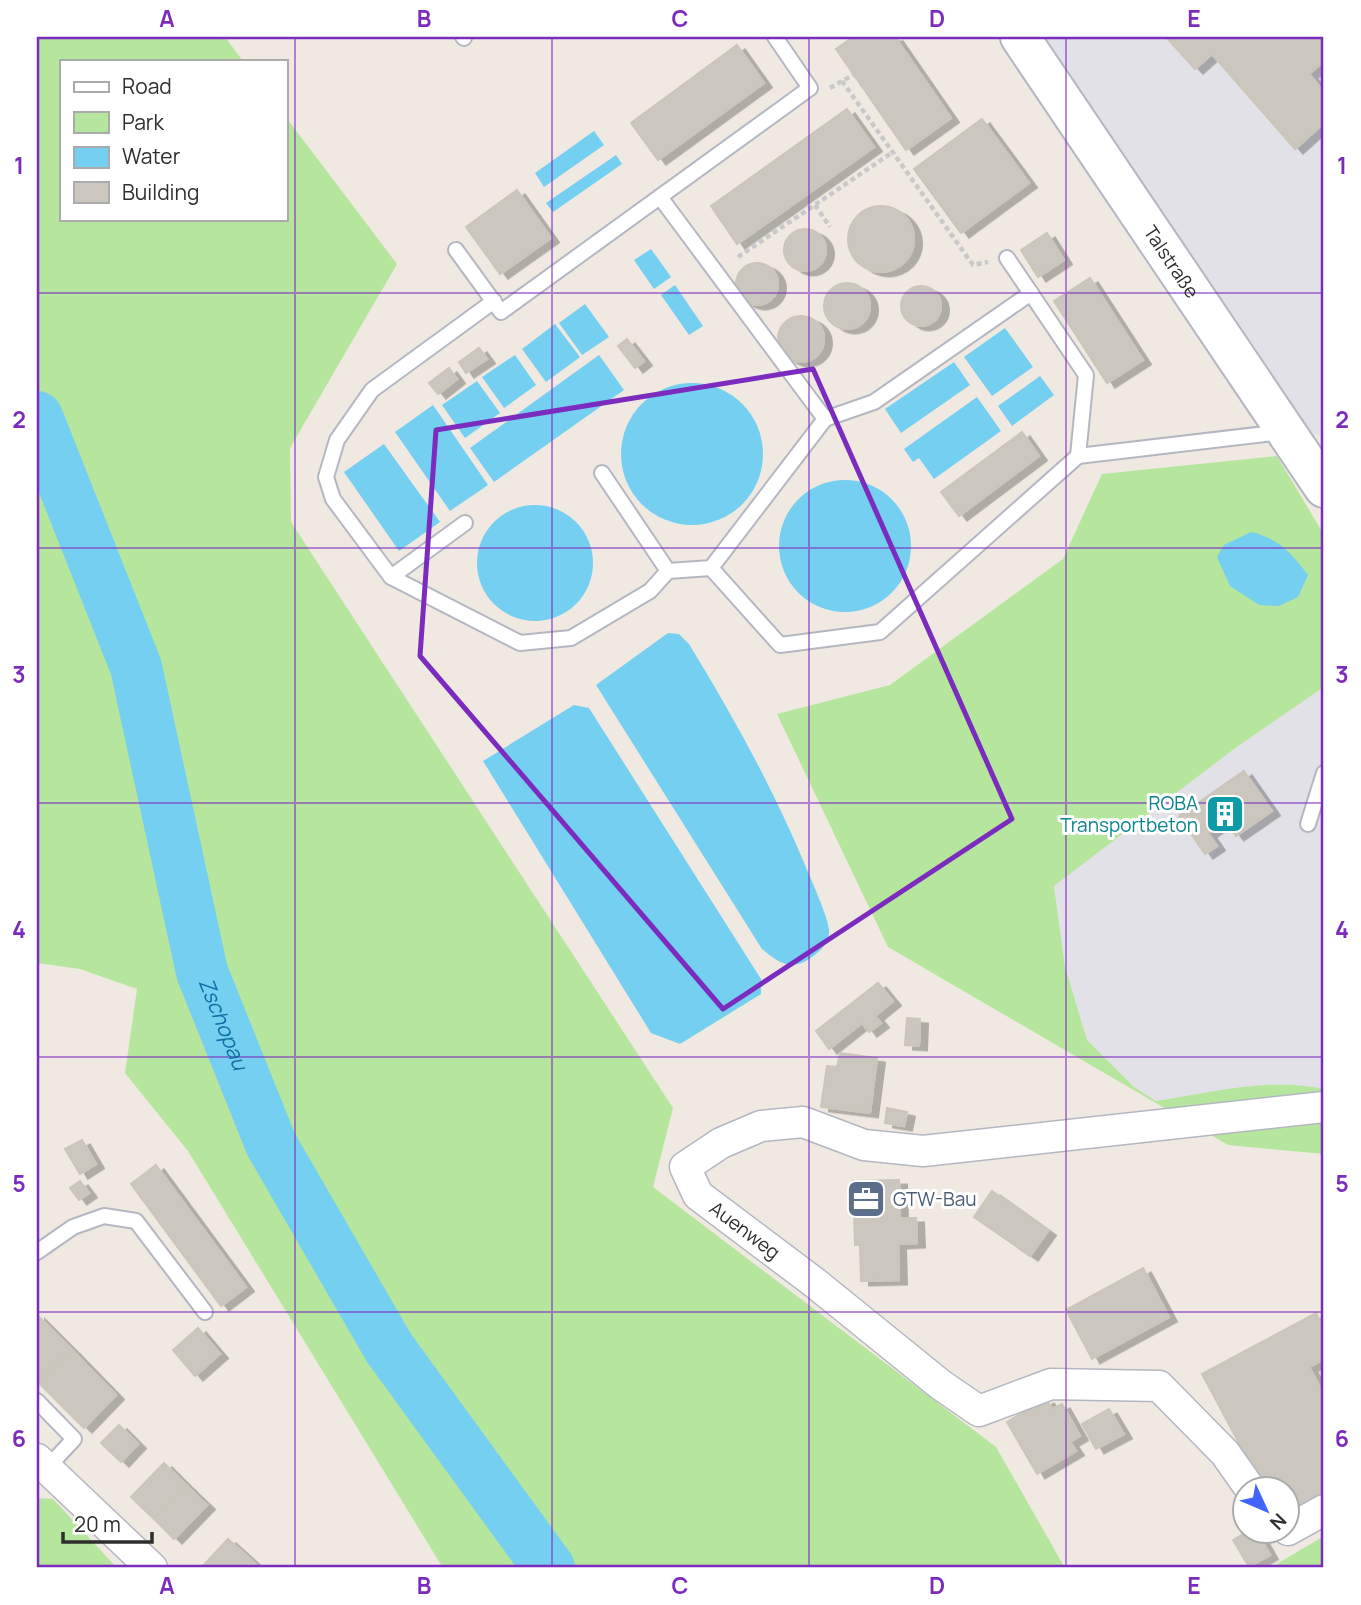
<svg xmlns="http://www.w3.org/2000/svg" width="1361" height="1605" font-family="Manrope,sans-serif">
	<defs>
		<filter id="shadow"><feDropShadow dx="8" dy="4.5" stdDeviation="0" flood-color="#0004"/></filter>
	</defs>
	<rect width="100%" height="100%" fill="#efe9e1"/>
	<g fill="#e3e1e8">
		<polygon points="1045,37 1324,37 1324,436 1308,434"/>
		<polygon points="1324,687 1324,1089 1308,1086 1258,1086 1156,1101 1134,1087 1087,1040 1065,967 1054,886 1238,746"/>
	</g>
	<g fill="#b6e59e">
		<polygon points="37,37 225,37 243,61 61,61 61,219 285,219 285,116 397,264 290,448 291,522 673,1108 653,1187 996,1447 1065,1568 443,1568 188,1151 125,1073 137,989 80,969 37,963"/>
		<path d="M 1277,456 L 1324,535 L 1324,687 L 1238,746 L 1054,886 L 1065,967 L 1087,1040 L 1134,1087 L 1156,1101 C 1210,1093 1270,1077 1324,1089 L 1324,1154 L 1228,1145 L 888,947 L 777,714 L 890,685 L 1063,559 L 1102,474 Z"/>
		<polygon points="37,1498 53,1499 117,1568 37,1568"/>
		<polygon points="1324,1536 1324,1568 1270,1568"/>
	</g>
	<g fill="#75cff0">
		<polygon points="594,131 604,145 544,187 535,173"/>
		<polygon points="616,155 622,164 553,212 546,203"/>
		<polygon points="651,249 671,277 654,289 634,260"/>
		<polygon points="675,285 703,326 689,335 661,295"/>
		<polygon points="585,304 609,337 582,355 559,323"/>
		<polygon points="555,324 580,357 546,382 522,349"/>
		<polygon points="1005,328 1033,367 992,396 964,357"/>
		<polygon points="515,355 536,385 504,408 482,377"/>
		<polygon points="599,355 624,390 494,482 470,448"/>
		<polygon points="954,362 970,385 901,433 885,409"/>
		<polygon points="1040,376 1054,395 1012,426 998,406"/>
		<polygon points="477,381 500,413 465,438 442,405"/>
		<circle cx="692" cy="454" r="71"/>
		<polygon points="977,397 1001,431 934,479 919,458 913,462 904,449"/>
		<polygon points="433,405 488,485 450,511 395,432"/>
		<polygon points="384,444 440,522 399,551 344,472"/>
		<circle cx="845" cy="546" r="66"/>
		<circle cx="535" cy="563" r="58"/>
		<path d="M 1251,532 C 1280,539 1291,553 1308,575 L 1298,597 L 1279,606 L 1259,605 L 1230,586 L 1217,557 L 1224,545 Z"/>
		<path d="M 668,633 L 679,634 L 689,644 C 733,716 773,788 805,865 C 811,879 828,917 829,930 C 830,945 815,956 804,962 C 787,970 774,959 762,949 L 596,685 Z"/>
		<polygon points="574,705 589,708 761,979 761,994 680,1044 651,1033 483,761"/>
	</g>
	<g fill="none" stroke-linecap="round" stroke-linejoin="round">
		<path stroke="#75cff0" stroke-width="52" id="s1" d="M 37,417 L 136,667 L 202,972 L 271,1144 L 389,1348 L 549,1568"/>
	</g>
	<g fill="#cbc7bf" stroke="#cbc5ba" stroke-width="2" filter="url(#shadow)">
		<polygon points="853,37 895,37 951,118 906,150 836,49"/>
		<polygon points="1166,37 1324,37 1324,61 1309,74 1324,92 1324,123 1295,149 1212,54 1195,69"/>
		<polygon points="737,45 764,83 658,160 631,123"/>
		<polygon points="847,109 874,147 737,244 711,206"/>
		<polygon points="982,119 1029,183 961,233 914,169"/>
		<polygon points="517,190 551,238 500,274 466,227"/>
		<circle cx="881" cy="239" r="33"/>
		<circle cx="805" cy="250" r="21"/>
		<polygon points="1047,233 1064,260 1038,277 1021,250"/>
		<circle cx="757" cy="284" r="21"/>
		<polygon points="1090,278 1143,360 1107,383 1054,301"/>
		<circle cx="847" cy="306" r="23"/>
		<circle cx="921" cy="306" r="20"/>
		<circle cx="801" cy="339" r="23"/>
		<polygon points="627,339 644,361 635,368 618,346"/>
		<polygon points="479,348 487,359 466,373 459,362"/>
		<polygon points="449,368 457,379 438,394 429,383"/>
		<polygon points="1022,432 1039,456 959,516 941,492"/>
		<polygon points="1244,771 1272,811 1236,836 1225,822 1208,833 1217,846 1205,854 1179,816"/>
		<polygon points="878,983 893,1001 875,1016 881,1023 869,1032 862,1023 829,1049 816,1031"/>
		<polygon points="907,1018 920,1019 919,1046 905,1045"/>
		<polygon points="840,1053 877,1058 870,1113 821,1107 827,1066 837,1067"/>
		<polygon points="887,1108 907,1112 904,1126 885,1123"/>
		<polygon points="82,1140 96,1164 80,1174 65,1149"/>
		<polygon points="156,1165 246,1287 221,1306 131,1184"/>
		<polygon points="899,1180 900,1218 916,1218 917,1243 898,1244 899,1280 861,1281 860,1245 855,1245 853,1181"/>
		<polygon points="80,1181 89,1193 79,1200 70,1188"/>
		<polygon points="992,1191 1048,1231 1030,1256 974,1217"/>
		<polygon points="1143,1268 1169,1317 1092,1359 1066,1310"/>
		<polygon points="1316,1313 1324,1329 1324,1359 1309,1367 1324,1395 1324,1493 1288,1513 1288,1490 1264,1490 1202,1374"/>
		<polygon points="37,1315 72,1350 39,1383 37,1380"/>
		<polygon points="198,1328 220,1354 195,1376 173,1350"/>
		<polygon points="72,1350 116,1395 84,1428 39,1383"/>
		<polygon points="1046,1399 1052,1409 1062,1404 1080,1436 1070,1442 1076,1451 1037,1474 1007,1422"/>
		<polygon points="1109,1409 1124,1434 1096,1449 1082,1424"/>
		<polygon points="119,1425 138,1444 121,1462 101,1443"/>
		<polygon points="164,1463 187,1486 154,1519 131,1497"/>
		<polygon points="187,1486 207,1505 174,1539 154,1519"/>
		<polygon points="1247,1532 1257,1532 1270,1555 1249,1567 1233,1540"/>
		<polygon points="228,1539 260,1568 201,1568"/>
	</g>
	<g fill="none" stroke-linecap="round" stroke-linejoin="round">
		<g stroke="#b4b7c1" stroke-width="18">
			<g id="lane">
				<polyline points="463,37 464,38"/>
				<polyline points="660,197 825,419"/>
				<polyline points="456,250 501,312 810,88 775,37"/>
				<polyline points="1007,258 1086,375 1078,456 1282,432"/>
				<polyline points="494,301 372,390 337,440 326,477 333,499 391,577 520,643 571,638 650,591 668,571 711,568 825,419 874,402 1031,293"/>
				<polyline points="602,473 668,571"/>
				<polyline points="711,568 780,645 880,632 1078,456"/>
				<polyline points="391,577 465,523"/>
				<polyline points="1308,824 1324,773"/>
				<polyline points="37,1252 73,1227 104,1216 136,1221 205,1312"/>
				<polyline points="37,1401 74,1439 47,1468"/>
			</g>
		</g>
		<g stroke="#b4b7c1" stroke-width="33">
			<g id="street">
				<polyline points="37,1459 152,1568"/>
				<polyline points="1251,1490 1225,1453 1159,1386 1051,1384 979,1411 941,1385 815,1283 698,1195 685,1167 721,1143 761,1126 803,1122 864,1145 923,1151 1324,1107"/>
				<polyline points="1288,1530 1324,1510"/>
			</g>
		</g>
		<g stroke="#b4b7c1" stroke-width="42">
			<g id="secondary">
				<path id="s2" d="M 1020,37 L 1324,488"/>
			</g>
		</g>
		<g stroke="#c9c9c9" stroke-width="4.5" stroke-dasharray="5 3.5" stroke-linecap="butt">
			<polyline points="842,81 973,265 988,262"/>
			<polyline points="830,88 853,75"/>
			<polyline points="815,205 830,227"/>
			<polyline points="738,257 893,152"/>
		</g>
		<use href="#lane" stroke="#fff" stroke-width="14"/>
		<use href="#street" stroke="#fff" stroke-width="30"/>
		<use href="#secondary" stroke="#fff" stroke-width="38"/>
	</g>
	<path fill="none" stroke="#7b2cbf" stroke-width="5" stroke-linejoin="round" d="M 813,369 L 1012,819 L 723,1009 L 420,656 L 436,430 Z"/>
	<path fill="none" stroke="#7b2cbf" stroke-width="2" stroke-opacity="0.55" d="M 295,37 L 295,1568M 552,37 L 552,1568M 809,37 L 809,1568M 1066,37 L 1066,1568M 37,293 L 1324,293M 37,548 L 1324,548M 37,803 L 1324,803M 37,1057 L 1324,1057M 37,1312 L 1324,1312"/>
	<defs>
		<g id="building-square" transform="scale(2.0125)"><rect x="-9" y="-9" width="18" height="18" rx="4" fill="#0f9aa8" stroke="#fff"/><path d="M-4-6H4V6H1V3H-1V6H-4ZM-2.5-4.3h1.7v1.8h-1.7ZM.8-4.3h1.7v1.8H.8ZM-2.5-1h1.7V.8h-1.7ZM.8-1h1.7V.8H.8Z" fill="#fff"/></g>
		<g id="office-square" transform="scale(2.0125)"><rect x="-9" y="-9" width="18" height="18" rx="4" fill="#5c6f8a" stroke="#fff"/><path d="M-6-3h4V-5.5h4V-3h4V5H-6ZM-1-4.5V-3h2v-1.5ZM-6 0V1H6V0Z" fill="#fff"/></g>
	</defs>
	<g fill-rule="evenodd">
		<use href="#building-square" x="1225" y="814"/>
		<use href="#office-square" x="866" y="1199"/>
	</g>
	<g text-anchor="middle" stroke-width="6" stroke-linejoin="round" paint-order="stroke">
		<g font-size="19" fill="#2e2e2e" stroke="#fff">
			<text dy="7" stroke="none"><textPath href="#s2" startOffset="271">Talstraße</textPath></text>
			<text transform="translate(745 1230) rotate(37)" y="7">Auenweg</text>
		</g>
		<g font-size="19" fill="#0d838f" stroke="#fff" text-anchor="end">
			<text x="1198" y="810">ROBA<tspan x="1198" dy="22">Transportbeton</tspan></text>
		</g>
		<g font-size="19" fill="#4e5e75" stroke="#fff" text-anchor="start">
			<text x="893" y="1206">GTW-Bau</text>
		</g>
		<g font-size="21" font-style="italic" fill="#0d6fa3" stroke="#fff">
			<text dy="7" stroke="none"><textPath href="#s1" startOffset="637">Zschopau</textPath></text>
		</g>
	</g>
	<rect width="1361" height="1605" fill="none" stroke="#ffffff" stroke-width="77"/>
	<rect x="60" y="60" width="228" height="161" fill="#ffffff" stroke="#ababab" stroke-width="2"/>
	<rect x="74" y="82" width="35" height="10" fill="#ffffff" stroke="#ababab" stroke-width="2"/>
	<text x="122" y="94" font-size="21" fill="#2e2e2e">Road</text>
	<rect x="74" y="112" width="35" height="21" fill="#b6e59e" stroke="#ababab" stroke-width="2"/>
	<text x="122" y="130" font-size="21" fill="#2e2e2e">Park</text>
	<rect x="74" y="147" width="35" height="21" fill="#75cff0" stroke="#ababab" stroke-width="2"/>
	<text x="122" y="164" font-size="21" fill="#2e2e2e">Water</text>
	<rect x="74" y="182" width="35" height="21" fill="#cbc7bf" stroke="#ababab" stroke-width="2"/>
	<text x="122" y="200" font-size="21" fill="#2e2e2e">Building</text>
	<g transform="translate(1266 1510) rotate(134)"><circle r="33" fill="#ffffff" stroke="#ababab" stroke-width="2"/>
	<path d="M0-5L12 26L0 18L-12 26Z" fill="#4264fb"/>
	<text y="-10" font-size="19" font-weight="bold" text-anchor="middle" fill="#2e2e2e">N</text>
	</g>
	<path d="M63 1532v10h89v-10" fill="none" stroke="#2e2e2e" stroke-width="3.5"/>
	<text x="74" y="1532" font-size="21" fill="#2e2e2e" stroke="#ffffff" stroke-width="5" paint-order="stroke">20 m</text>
	<rect x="38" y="38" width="1284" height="1528" fill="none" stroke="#7b2cbf" stroke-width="2.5"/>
	<g font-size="23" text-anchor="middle" font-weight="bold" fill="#7b2cbf">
		<text x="167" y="27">A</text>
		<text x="424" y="27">B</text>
		<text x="680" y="27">C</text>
		<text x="937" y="27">D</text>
		<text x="1194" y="27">E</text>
		<text x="19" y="174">1</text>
		<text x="1342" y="174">1</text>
		<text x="19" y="428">2</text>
		<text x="1342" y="428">2</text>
		<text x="19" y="683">3</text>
		<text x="1342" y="683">3</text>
		<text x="19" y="938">4</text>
		<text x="1342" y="938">4</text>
		<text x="19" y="1192">5</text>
		<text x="1342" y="1192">5</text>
		<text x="19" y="1447">6</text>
		<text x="1342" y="1447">6</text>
		<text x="167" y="1594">A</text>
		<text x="424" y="1594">B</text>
		<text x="680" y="1594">C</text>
		<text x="937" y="1594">D</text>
		<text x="1194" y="1594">E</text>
	</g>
</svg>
